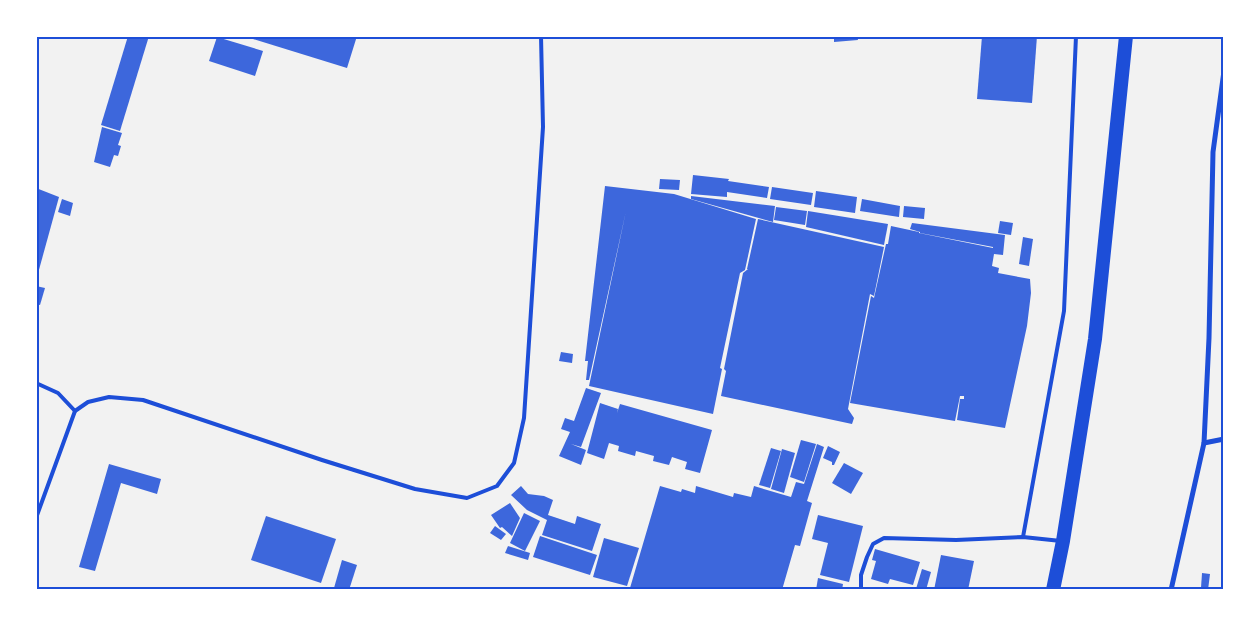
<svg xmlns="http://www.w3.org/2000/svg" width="1260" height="626" font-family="Poppins,sans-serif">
	<rect width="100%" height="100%" fill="#f2f2f2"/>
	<g fill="#3d67dc">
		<polygon points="128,36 149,36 120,131 101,125"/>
		<polygon points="253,36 357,36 347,68 253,39"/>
		<polygon points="834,36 857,36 858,40 834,42"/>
		<polygon points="982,36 1037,36 1032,103 977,99"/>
		<polygon points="217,37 263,51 255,76 209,61"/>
		<polygon points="102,127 122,133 118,145 121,146 118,156 114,155 110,167 94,162"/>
		<polygon points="693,175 729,179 728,181 769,187 767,198 727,192 727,197 691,194"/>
		<polygon points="660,179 680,180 679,190 659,189"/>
		<polygon points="605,186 674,194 756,219 745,270 740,273 720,368 722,369 713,414 589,386 626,211 589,380 586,380 588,361 585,361"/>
		<polygon points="772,187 813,193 811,205 770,199"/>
		<polygon points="36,188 59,197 37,277 36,277"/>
		<polygon points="816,191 857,197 855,213 814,207"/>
		<polygon points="691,196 775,206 773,222 691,199"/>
		<polygon points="62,199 73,203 70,216 58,212"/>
		<polygon points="862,199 900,206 899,217 860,211"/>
		<polygon points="904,206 925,208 924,219 903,217"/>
		<polygon points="776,207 807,211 805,225 774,220"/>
		<polygon points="808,211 888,224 884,245 806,227"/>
		<polygon points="758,219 884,247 874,296 870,294 848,409 854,418 852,424 721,396 726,371 724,369 743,273 748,269 747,269"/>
		<polygon points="1000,221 1013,223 1011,235 998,233"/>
		<polygon points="912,223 1005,235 1003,255 994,254 992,266 999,268 998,273 1030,279 1031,293 1027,326 1005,428 957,420 960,399 964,399 964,396 960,396 955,421 850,403 871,296 874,298 886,244 888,244 891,226 919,232 919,233 993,248 993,247 920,233 920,232 910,229"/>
		<polygon points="1023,237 1033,239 1029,266 1019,264"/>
		<polygon points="36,286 45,288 40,305 36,304"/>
		<polygon points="561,352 573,354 572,363 559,361"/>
		<polygon points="586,388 601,393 581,447 571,444 586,450 581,465 559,456 570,432 561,429 565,418 574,421"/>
		<polygon points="600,403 618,409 617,413 620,404 712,430 700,473 685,469 687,462 672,457 669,465 653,461 654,456 636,451 635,456 618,451 619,446 609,443 604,459 587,453"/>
		<polygon points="801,440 816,444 804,482 790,477"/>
		<polygon points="817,444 824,447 807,501 812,503 800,546 795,545 782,590 636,590 630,588 660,486 681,492 682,489 695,493 696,486 733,497 734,493 751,497 754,486 791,497 796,482 804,484"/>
		<polygon points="828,446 840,452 834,465 832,465 832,462 823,458"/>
		<polygon points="771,448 781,451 770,488 759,485"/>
		<polygon points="782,449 795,453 784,493 771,489"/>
		<polygon points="844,463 863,473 851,494 832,483"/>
		<polygon points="109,464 161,479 157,494 121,483 95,571 79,567"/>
		<polygon points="521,486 528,494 544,496 553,500 548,515 575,524 577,516 601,524 592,551 542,535 547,520 527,510 511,495"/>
		<polygon points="510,503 520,518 512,536 502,527 500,528 491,515"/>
		<polygon points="524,513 540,521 525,551 510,543"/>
		<polygon points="818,515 863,526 849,582 820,575 828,543 812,539"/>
		<polygon points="266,516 336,539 321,583 251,560"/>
		<polygon points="495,526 506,534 501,540 490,533"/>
		<polygon points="540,536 597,555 590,575 533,557"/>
		<polygon points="604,538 639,548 627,586 593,577"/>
		<polygon points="508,546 530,553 528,560 505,553"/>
		<polygon points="875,549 920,562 913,585 890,579 888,584 871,579 876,561 872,560"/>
		<polygon points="941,555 974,561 968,590 934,590"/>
		<polygon points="342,560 357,565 349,590 334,588"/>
		<polygon points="922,569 931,572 926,590 916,589"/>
		<polygon points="1202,573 1210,574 1208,590 1201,588"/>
		<polygon points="818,578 843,584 842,590 816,590"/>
	</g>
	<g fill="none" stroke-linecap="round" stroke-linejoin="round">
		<g stroke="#1d4ed8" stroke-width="4">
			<polyline points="36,383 58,393 75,411"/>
			<polyline points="36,518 75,411 88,402 109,397 143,400 322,460 415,489 467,498 497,486 514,463 524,418 543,127 541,36"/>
			<polyline points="1023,537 1064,311 1076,36"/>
			<polyline points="861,590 861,575 867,557 873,544 884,538 956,540 1023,537 1061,541"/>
		</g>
		<g stroke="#1d4ed8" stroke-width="5">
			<polyline points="1204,443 1209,338 1213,152 1224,71"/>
			<polyline points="1171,590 1204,443 1224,439"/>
		</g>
		<polyline stroke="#1d4ed8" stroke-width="14" points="1053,590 1063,541 1095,339 1126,36"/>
	</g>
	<rect width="1260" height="626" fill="none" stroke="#ffffff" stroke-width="75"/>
	<rect x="38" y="38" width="1184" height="550" fill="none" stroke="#1d4ed8" stroke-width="2"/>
</svg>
